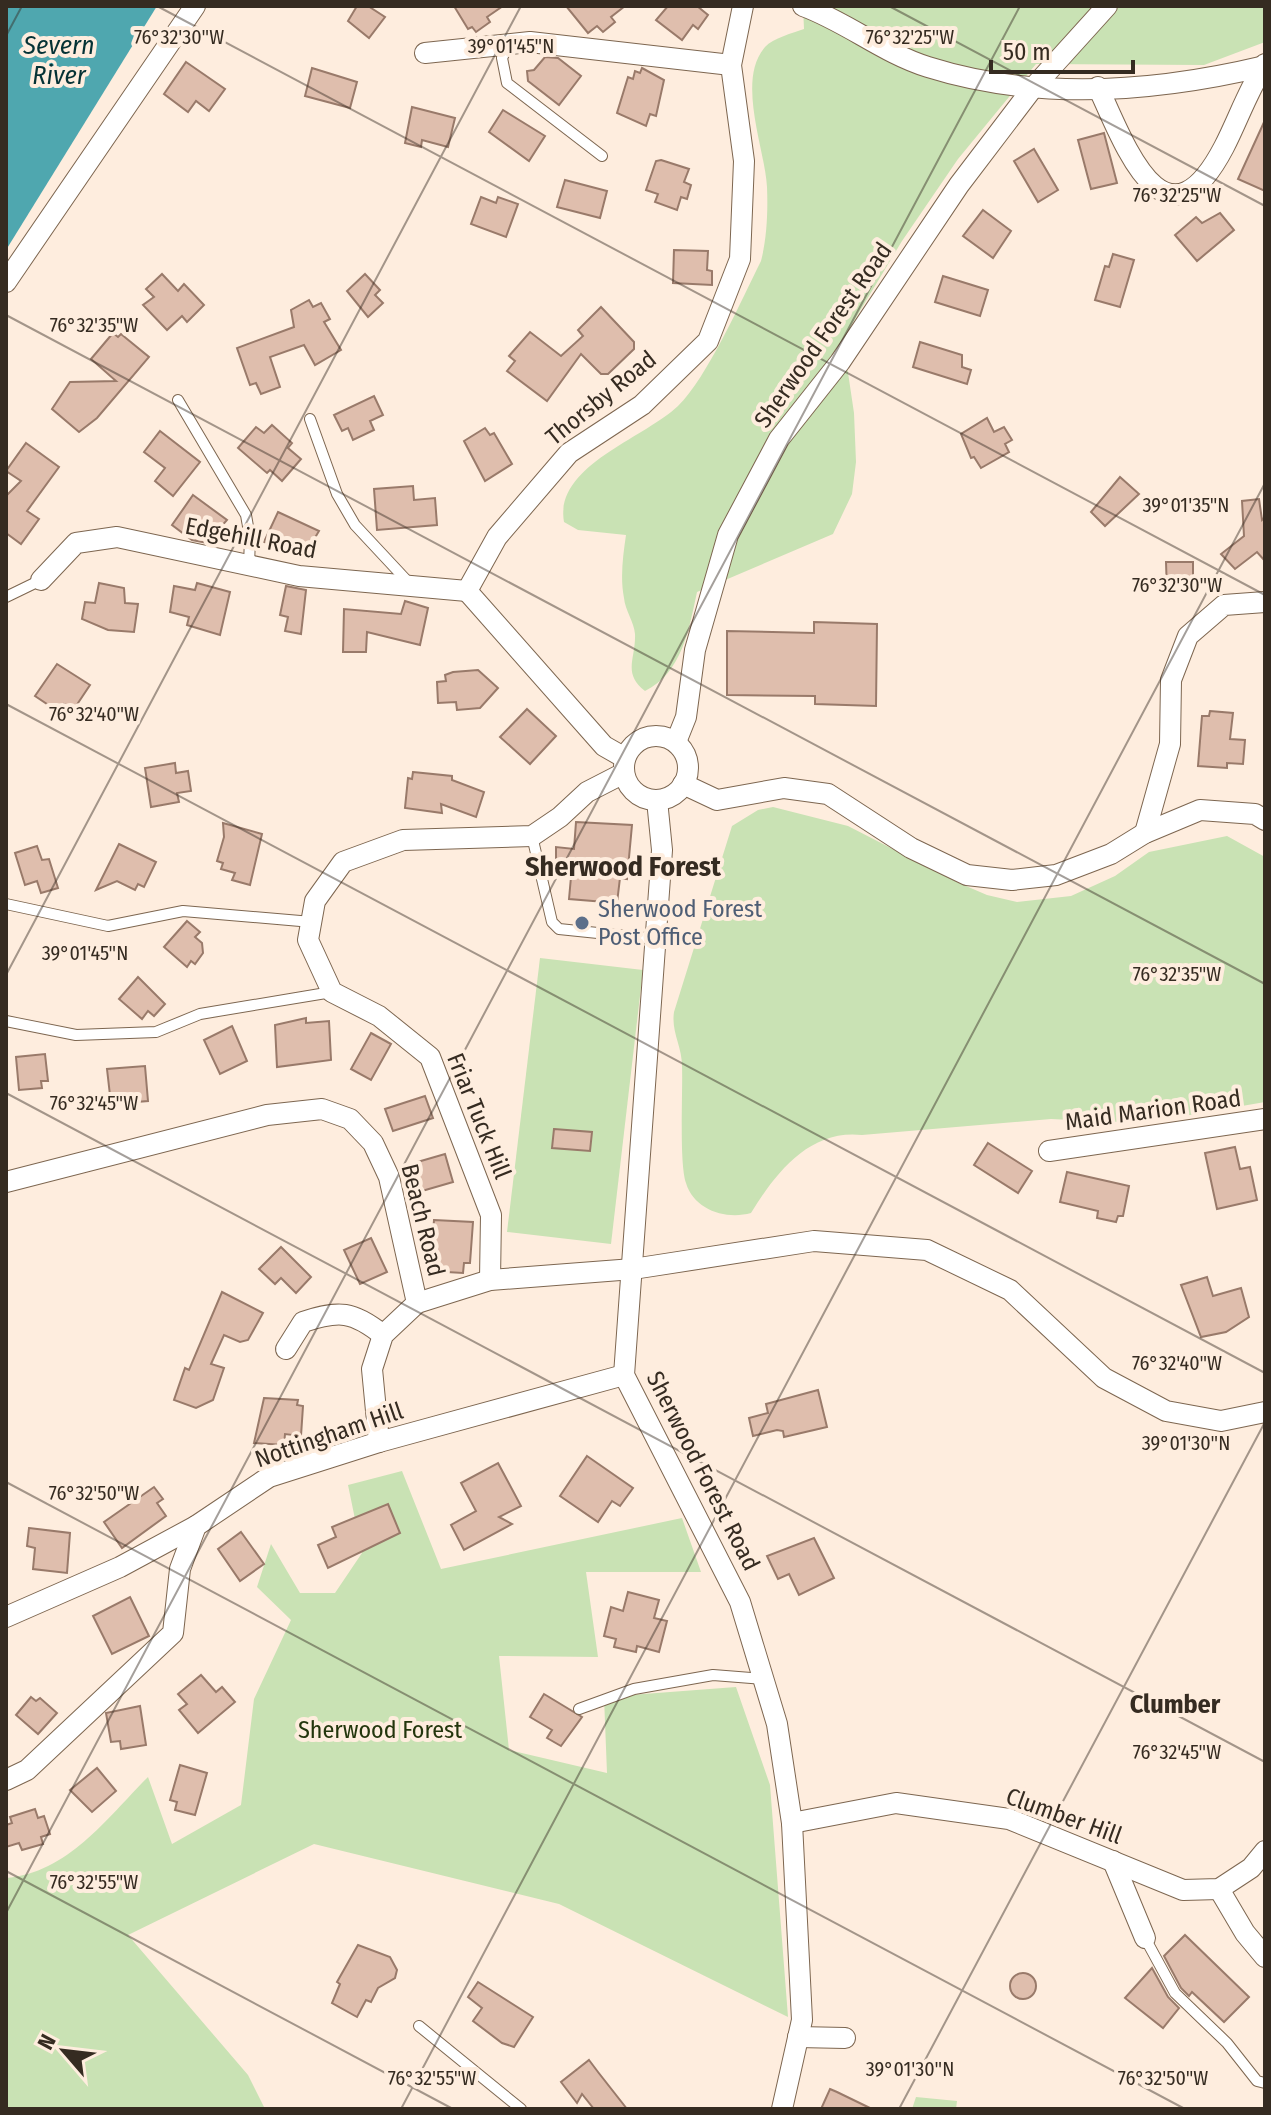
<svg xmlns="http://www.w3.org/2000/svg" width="1271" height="2115" font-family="'Fira Sans Condensed',sans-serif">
	<rect width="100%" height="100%" fill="#feedde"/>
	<g fill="#c9e2b4">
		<path d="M 803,6 L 1265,6 L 1265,42 L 1204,65 L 1036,64 L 958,159 L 902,241 L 843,339 L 854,413 L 856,462 L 852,494 L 833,534 L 697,592 C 689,629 682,673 645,691 C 622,673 636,659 635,634 C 634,622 625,610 624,598 C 620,577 623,556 626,535 L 578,530 L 564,522 C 554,466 643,439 678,406 C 707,378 742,299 761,261 C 767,238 768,211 767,187 C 765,149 736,80 765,47 C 773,38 793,33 804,29 Z"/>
		<path d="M 773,807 L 848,826 L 959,883 L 987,895 L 1017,902 L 1071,896 L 1115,876 L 1149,852 L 1227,836 L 1265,857 L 1265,1102 L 1190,1115 L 1114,1122 L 1051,1119 L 862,1135 C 809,1129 775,1174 751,1213 C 726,1220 694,1210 686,1183 C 679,1162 683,1092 682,1066 C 682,1046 671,1032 674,1012 L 732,826 L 758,810 Z"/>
		<polygon points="540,958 643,970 611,1244 507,1232"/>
		<path d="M 402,1471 L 441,1569 L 682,1518 L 701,1572 L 586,1572 L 598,1657 L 499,1656 L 509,1750 L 607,1773 L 604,1697 L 736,1687 L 770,1785 L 788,2017 L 559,1904 L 314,1844 L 128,1935 L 248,2075 L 265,2109 L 10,2109 L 6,2106 L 6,1878 C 68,1873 107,1818 148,1777 L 172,1844 L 241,1805 L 254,1699 L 291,1620 L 257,1587 L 271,1544 L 300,1593 L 335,1593 L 362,1553 L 348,1485 Z"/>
		<polygon points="916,2097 957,2101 956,2109 912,2109"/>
	</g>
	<polygon fill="#4fa7af" points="6,6 157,6 6,250"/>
	<g fill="#dfbead" stroke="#997a6a" stroke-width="2">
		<polygon points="357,6 368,6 385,17 369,38 348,21"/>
		<polygon points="454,6 503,6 487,17 490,22 476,32 472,27 468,29"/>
		<polygon points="566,6 625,6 611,17 615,22 603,32 597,26 588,33"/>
		<polygon points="668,6 697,6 708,15 698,29 693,25 682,40 656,20"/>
		<polygon points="545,57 558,58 581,76 559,105 528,81 527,71 534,70"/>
		<polygon points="186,62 225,89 209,111 196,101 188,112 164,94"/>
		<polygon points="312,68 357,82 350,108 305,96"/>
		<polygon points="642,68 664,80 656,116 650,114 646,126 617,113 628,77 633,79 635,71 640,73"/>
		<polygon points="412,107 455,118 448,147 422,140 421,147 405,143"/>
		<polygon points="503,110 545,136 529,161 489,132"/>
		<polygon points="1265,120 1265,191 1238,179"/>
		<polygon points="1104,133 1117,183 1091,189 1078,140"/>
		<polygon points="1034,149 1058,190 1038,202 1014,161"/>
		<polygon points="661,160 689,169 684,182 691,185 687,199 681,197 677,210 655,202 658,194 646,190 656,161"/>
		<polygon points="565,180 607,191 600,218 557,207"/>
		<polygon points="481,197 496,203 498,197 518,204 506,237 471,224"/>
		<polygon points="983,210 1011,231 993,258 963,236"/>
		<polygon points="1220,213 1234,230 1197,261 1175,235 1196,217 1202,223"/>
		<polygon points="674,250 708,251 707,270 712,271 712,285 673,283"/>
		<polygon points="1113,254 1134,260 1120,307 1095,300 1105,266 1109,267"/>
		<polygon points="162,274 178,291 184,284 204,305 187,322 182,316 167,330 143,305 154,297 146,289"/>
		<polygon points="365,274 380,290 375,295 383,303 368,317 347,291"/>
		<polygon points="943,276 988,290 980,316 935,302"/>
		<polygon points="309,300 313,307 321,303 330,319 324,322 341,350 315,365 304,345 270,357 280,387 261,394 256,383 250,385 237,348 294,327 291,310"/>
		<polygon points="601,307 634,342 634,349 608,374 601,374 581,354 547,401 507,371 515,361 509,356 530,332 561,356 583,336 578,330"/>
		<polygon points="113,333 118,337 121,334 149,357 97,418 79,432 52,409 70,382 116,381 91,359"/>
		<polygon points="920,342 962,355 962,367 971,370 967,384 913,367"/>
		<polygon points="374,396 383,415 370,421 374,430 353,440 348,428 342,431 334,415"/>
		<polygon points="987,418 994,432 1004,427 1012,440 1005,444 1009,452 981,468 974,457 971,458 961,434"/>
		<polygon points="272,425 292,443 288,448 301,459 282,481 270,470 267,473 238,448 256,427 264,433"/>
		<polygon points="485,428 490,435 494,433 512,464 485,481 464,441"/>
		<polygon points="160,431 200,462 173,496 155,481 165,468 144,452"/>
		<polygon points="26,443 59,467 27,511 39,519 21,544 6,533 6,496 21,481 6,471"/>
		<polygon points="1120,477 1139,494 1105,526 1091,512"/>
		<polygon points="413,486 414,500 435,498 437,525 377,530 374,489"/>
		<polygon points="193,495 227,520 207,543 192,540 172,525"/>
		<polygon points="1259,499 1262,520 1265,517 1265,561 1257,552 1235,569 1221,554 1244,536 1242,501"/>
		<polygon points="278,512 319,531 304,556 264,542"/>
		<polygon points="1166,562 1193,562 1193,593 1167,593"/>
		<polygon points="99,583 124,588 125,603 138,604 134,632 108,630 82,619 85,602 95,603"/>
		<polygon points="197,583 230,592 220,635 187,625 189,617 170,612 174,586 195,590"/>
		<polygon points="286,586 306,590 301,634 285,631 288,617 280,615"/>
		<polygon points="405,601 428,608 420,645 367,632 366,652 343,652 344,609 401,614"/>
		<polygon points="814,622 877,624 876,706 815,704 815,696 727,695 727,631 814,633"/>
		<polygon points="57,664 90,685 74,709 64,704 59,712 35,696"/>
		<polygon points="478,670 498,688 480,708 457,710 456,702 438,703 437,682 446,681 445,675 453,672"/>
		<polygon points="527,709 556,736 530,764 500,737"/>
		<polygon points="1210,711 1233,713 1230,739 1245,740 1243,764 1227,763 1227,768 1198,766 1202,716 1209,716"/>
		<polygon points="175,763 176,773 188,771 191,791 177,793 179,802 151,807 145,768"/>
		<polygon points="413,772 452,776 452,780 484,792 476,817 441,804 442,813 405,808 408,778 412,779"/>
		<polygon points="576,822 632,825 627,879 620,878 617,903 569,899 571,877 556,876 556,847 574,849"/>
		<polygon points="223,823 262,834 250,885 232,880 235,873 221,869 223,863 217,861 224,837"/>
		<polygon points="119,844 156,862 144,887 138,884 135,890 117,881 96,890"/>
		<polygon points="37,846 42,860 49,859 58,888 41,893 37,881 25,885 15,853"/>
		<polygon points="187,921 200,932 195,937 202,943 203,953 195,964 191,961 187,967 164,947"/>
		<polygon points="138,977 165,1004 154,1016 148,1011 142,1019 119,999"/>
		<polygon points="306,1018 306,1023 329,1021 331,1060 277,1067 275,1025"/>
		<polygon points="232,1026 247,1061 220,1074 204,1040"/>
		<polygon points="371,1033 391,1044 371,1080 351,1069"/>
		<polygon points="45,1054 48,1081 41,1081 42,1088 19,1090 16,1057"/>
		<polygon points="145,1066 148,1101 111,1104 107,1069"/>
		<polygon points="425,1096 433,1118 393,1131 385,1109"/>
		<polygon points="554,1129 592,1132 590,1151 552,1148"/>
		<polygon points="988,1143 1032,1171 1018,1193 974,1165"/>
		<polygon points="1235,1147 1240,1169 1250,1167 1257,1200 1217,1209 1205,1153"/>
		<polygon points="445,1154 453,1182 422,1191 414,1163"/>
		<polygon points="1067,1172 1129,1186 1123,1216 1118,1216 1116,1222 1097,1218 1098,1211 1060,1202"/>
		<polygon points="434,1220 473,1222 470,1263 464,1263 463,1273 430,1271"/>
		<polygon points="371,1238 387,1272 360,1284 344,1250"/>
		<polygon points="281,1247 311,1277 296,1293 281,1278 275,1284 259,1269"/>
		<polygon points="1207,1277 1213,1296 1241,1288 1249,1317 1226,1332 1201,1337 1181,1285"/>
		<polygon points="222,1292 263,1313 248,1340 240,1342 224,1335 211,1364 224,1368 213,1400 196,1408 174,1400 185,1368 189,1370"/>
		<polygon points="818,1390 827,1427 784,1437 783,1431 777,1430 753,1436 749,1418 768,1413 766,1404"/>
		<polygon points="264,1398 298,1400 297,1405 303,1406 301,1436 285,1434 284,1445 254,1443"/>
		<polygon points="587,1456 633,1488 620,1506 612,1501 598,1522 560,1496"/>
		<polygon points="498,1463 521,1506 499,1517 512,1524 464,1550 451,1525 476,1511 461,1483"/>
		<polygon points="154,1487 163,1499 157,1503 166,1516 122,1548 104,1522"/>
		<polygon points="388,1504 400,1533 328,1568 318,1545 336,1537 332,1527"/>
		<polygon points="29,1528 70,1533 67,1573 33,1569 35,1548 27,1546"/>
		<polygon points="241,1532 264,1564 240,1581 218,1549"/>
		<polygon points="814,1538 834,1578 799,1595 789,1574 778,1579 767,1556"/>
		<polygon points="628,1592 659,1600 654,1618 667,1621 659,1652 637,1646 636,1652 614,1647 616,1639 604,1636 611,1607 623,1611"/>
		<polygon points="130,1597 149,1636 112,1654 93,1616"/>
		<polygon points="201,1675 216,1692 222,1687 235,1702 198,1733 179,1710 187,1704 178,1694"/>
		<polygon points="544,1694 582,1717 561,1746 547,1738 552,1730 530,1717"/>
		<polygon points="31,1697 36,1701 40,1698 57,1713 38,1734 16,1715"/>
		<polygon points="140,1706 146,1745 121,1749 120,1741 111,1742 106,1713"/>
		<polygon points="180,1765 207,1773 195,1815 175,1810 177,1802 170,1800"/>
		<polygon points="97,1768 116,1791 92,1812 70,1790"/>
		<polygon points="35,1809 38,1818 44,1816 50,1834 41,1837 43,1844 22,1850 19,1843 6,1847 6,1825 12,1823 10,1817"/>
		<polygon points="1185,1935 1249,1997 1224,2022 1192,1992 1189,1996 1181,1988 1164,1956"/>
		<polygon points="358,1945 390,1957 397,1970 395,1978 378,1988 371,2002 366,2000 357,2017 332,2003 340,1984 337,1982"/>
		<polygon points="1152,1968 1168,1997 1179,2008 1163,2028 1125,1998"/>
		<circle cx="1023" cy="1986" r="13"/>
		<polygon points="478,1982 533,2017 514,2047 502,2043 473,2021 482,2008 468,1997"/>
		<polygon points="589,2060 598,2072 627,2109 594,2109 582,2094 577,2103 561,2082"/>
		<polygon points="830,2089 837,2092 872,2109 821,2109"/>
	</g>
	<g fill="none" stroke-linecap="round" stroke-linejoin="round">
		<g stroke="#7d6650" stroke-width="12">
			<g id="service">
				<polyline points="508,46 502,58 507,83 602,156"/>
				<polyline points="178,400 246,515 250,538 249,565"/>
				<polyline points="310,419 337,494 355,525 410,584"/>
				<polyline points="6,597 41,580"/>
				<polyline points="532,836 552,922 559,929 656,939"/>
				<polyline points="6,904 108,926 183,911 312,922"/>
				<polyline points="6,1021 76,1035 156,1032 200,1014 332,992"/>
				<polyline points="579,1709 634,1689 713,1675 764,1679"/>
				<polyline points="1145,1938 1175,1993 1227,2043 1257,2081 1265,2083"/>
				<polyline points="419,2026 521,2109"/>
			</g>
		</g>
		<g stroke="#7d6650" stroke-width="22">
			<g id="minor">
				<path d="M 803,6 C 847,22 883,53 928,67 C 1036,101 1156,92 1265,66"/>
				<polyline points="425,53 530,42 731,65"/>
				<path d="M 1098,87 C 1124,143 1165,260 1224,147 C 1238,120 1248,90 1265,64"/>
				<polyline points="6,282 195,6"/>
				<polyline points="41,580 76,543 117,537 299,576 467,591"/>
				<polyline points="467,591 497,537 569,453 642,405 708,341 740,259 744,161 731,65 743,6"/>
				<polyline points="467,591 604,746 625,758"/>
				<circle cx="656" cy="768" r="32"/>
				<polyline points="676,742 686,717 695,650 728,535 779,439 840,362 959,185 1032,89 1107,6"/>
				<polyline points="683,784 717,800 784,788 828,794 911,848 967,875 1012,880 1056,875 1111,854 1145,833 1200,810 1255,814 1265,820"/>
				<polyline points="657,800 662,850 624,1375 740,1602 777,1724 792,1823 802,2020 782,2109"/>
				<polyline points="1145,833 1170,744 1171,680 1188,636 1224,605 1265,602"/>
				<polyline points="1049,1151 1265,1119"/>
				<polyline points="6,1182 267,1115 322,1109 350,1119 373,1143 389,1177 417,1303"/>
				<polyline points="490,1280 491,1215 430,1057 379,1016 332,992 308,940 315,901 343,862 403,840 532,836 560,817 587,792 624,773"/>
				<path d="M 286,1349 L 303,1322 C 339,1310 353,1311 383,1335"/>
				<polyline points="379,1442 372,1369 383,1335 417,1303 490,1280 633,1269 814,1241 927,1250 1010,1290 1104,1378 1166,1411 1221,1421 1265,1412"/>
				<polyline points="6,1617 120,1567 196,1526"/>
				<polyline points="6,1780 27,1770 173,1633 180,1569 196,1526 269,1477 379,1442 624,1375"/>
				<polyline points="792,1823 896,1803 1009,1819 1183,1890 1219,1889 1251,1868 1265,1851"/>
				<polyline points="1113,1861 1145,1938"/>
				<polyline points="1219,1889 1245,1933 1265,1957"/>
				<polyline points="798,2037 845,2038"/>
			</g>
		</g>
		<use href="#service" stroke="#fff" stroke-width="10"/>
		<use href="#minor" stroke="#fff" stroke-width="20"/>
	</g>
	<path fill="none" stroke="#352b21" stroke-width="2" stroke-opacity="0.45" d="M 157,6 L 1265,595M 889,6 L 1265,206M 6,36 L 22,6M 6,315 L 1265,984M 6,704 L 1265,1373M 6,975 L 521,6M 6,1093 L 1265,1762M 6,1482 L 1185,2109M 6,1871 L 453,2109M 6,1913 L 1020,6M 401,2109 L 1265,483M 899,2109 L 1265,1422"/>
	<circle fill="#5c6f8a" stroke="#feedde" stroke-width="3" cx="582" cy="923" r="8"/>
	<g text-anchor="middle" stroke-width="8" stroke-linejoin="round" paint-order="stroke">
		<g font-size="24" fill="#352b21" stroke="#feedde">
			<text transform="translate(823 335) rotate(-55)" y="8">Sherwood Forest Road</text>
			<text transform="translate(601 398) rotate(-39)" y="8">Thorsby Road</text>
			<text transform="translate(251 538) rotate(11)" y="8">Edgehill Road</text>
			<text transform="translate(1153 1110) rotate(-8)" y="8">Maid Marion Road</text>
			<text transform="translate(479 1116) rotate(68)" y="8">Friar Tuck Hill</text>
			<text transform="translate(423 1220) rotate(76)" y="8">Beach Road</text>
			<text transform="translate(329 1435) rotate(-19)" y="8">Nottingham Hill</text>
			<text transform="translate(703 1471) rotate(63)" y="8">Sherwood Forest Road</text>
			<text transform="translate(1064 1816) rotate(20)" y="8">Clumber Hill</text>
		</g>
		<g font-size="24" fill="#4e5e75" stroke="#feedde" text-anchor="start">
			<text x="598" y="917">Sherwood Forest<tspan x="598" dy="28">Post Office</tspan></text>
		</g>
		<g font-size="24" fill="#23360d" stroke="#feedde">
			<text x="380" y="1738">Sherwood Forest</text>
		</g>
		<g font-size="26" font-style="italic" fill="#053235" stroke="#feedde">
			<text x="59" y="54">Severn<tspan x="59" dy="30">River</tspan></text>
		</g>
		<g font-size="26" font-weight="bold" fill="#352b21" stroke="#feedde">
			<text x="1175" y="1713">Clumber</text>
		</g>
		<g font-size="28" font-weight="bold" fill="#352b21" stroke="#feedde">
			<text x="623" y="876">Sherwood Forest</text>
		</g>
	</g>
	<g font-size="20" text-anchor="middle" fill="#352b21" stroke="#feedde" stroke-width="8" stroke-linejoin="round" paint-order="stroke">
		<text x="179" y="44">76°32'30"W</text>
		<text x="910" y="44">76°32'25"W</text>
		<text x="511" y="53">39°01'45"N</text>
		<text x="1177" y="202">76°32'25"W</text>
		<text x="94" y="332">76°32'35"W</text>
		<text x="1186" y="512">39°01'35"N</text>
		<text x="1177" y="592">76°32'30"W</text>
		<text x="94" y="721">76°32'40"W</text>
		<text x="85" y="960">39°01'45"N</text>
		<text x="1177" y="981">76°32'35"W</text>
		<text x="94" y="1110">76°32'45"W</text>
		<text x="1177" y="1370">76°32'40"W</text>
		<text x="1186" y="1450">39°01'30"N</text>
		<text x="94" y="1500">76°32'50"W</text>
		<text x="1177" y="1759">76°32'45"W</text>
		<text x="94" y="1889">76°32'55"W</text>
		<text x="910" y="2076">39°01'30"N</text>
		<text x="432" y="2085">76°32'55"W</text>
		<text x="1163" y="2085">76°32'50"W</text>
	</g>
	<rect width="1271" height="2115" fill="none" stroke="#352b21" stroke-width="16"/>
	<g transform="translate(64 2051) rotate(298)" stroke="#feedde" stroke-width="6" paint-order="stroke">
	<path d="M0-6L14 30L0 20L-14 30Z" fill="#352b21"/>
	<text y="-12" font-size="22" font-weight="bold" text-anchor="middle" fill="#352b21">N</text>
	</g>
	<path d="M991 60v12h142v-12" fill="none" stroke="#352b21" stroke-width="4"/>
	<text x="1003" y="60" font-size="24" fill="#352b21" stroke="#feedde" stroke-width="6" paint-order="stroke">50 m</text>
</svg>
